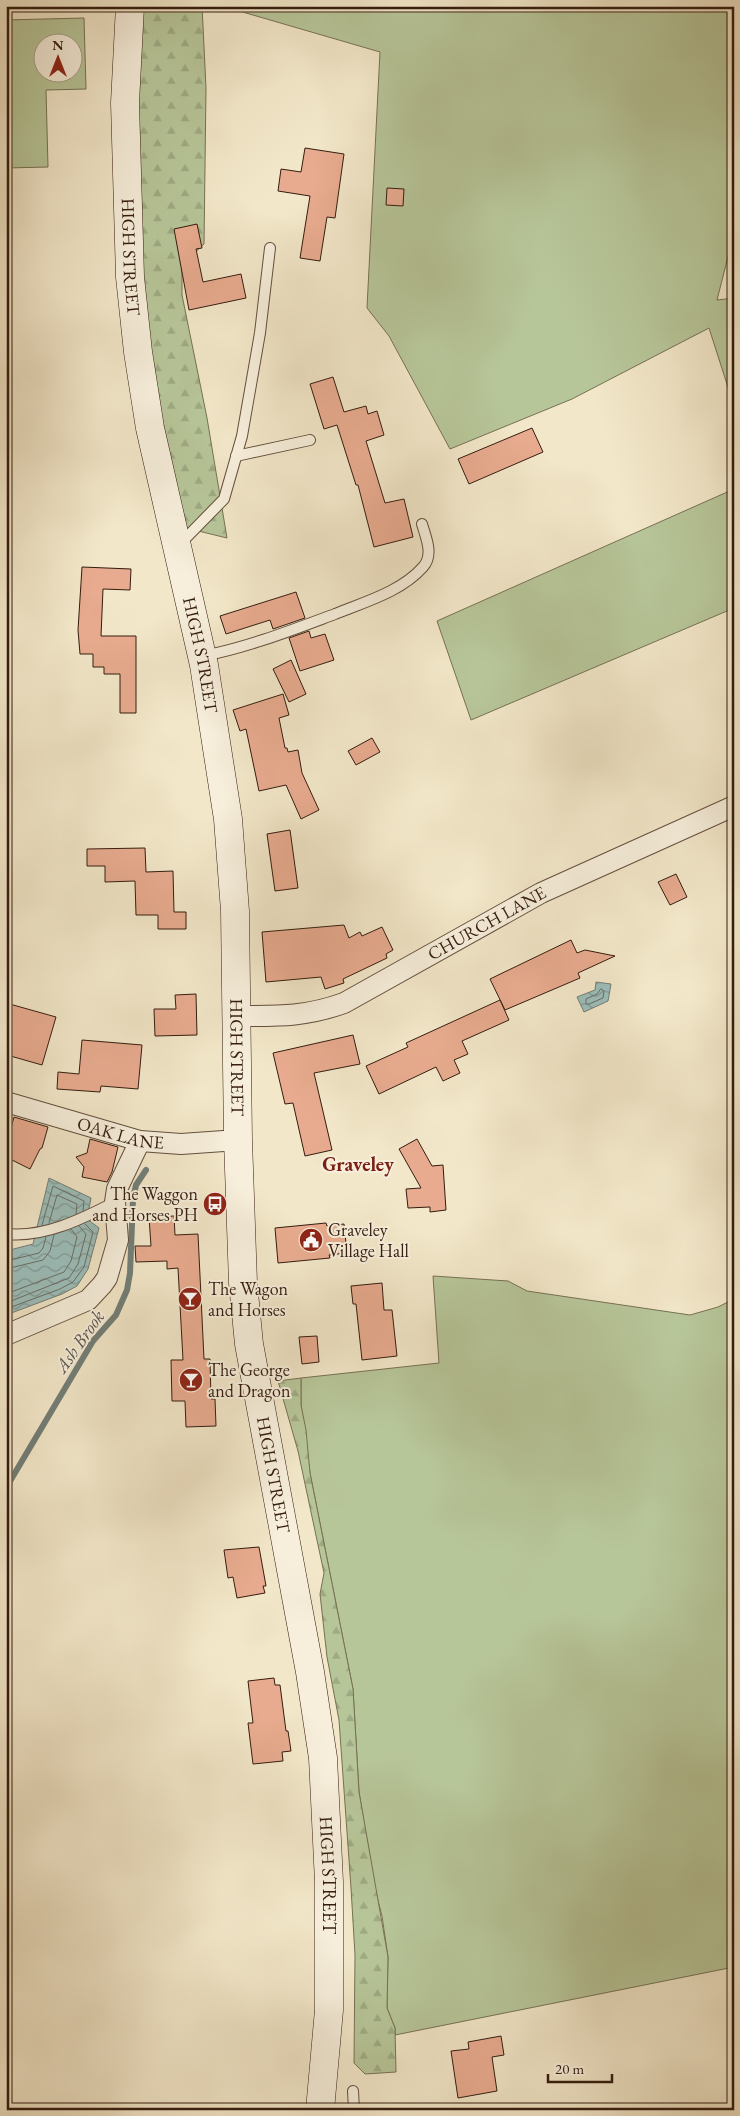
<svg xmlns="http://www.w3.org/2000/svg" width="740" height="2116" font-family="'EB Garamond',serif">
	<defs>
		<pattern id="forest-firs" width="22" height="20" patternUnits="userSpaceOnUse" patternTransform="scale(1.25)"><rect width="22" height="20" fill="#b7c699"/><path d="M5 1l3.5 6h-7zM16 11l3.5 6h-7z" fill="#9eaa83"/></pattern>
		<pattern id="water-waves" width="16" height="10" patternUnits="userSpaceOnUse" patternTransform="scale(1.25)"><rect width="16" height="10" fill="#9cbfbc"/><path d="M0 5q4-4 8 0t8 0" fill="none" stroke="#809a97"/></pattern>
	</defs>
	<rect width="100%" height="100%" fill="#f2e7c9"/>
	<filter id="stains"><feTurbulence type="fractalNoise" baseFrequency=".004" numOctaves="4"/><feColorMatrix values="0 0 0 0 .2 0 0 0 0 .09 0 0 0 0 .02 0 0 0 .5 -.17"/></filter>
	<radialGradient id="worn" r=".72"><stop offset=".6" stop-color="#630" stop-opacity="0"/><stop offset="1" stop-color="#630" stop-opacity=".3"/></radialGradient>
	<g fill="#b7c699" stroke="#767154" fill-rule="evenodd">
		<polygon points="222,6 734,6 734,233 717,300 734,298 734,406 709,328 572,399 450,449 389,336 367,308 380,52"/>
		<path d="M 84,18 L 86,89 L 46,90 L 48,167 L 6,168 L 6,20 ZM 72,42 L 72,72 L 42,72 L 42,42 Z"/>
		<polygon points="734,489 734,608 471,720 437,621"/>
		<polygon points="433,1276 508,1281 527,1291 690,1315 718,1307 734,1299 734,1967 395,2035 395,2028 387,2008 388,1957 382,1916 376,1893 359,1792 353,1689 310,1473 301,1405 301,1378 439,1363"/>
	</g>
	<g fill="url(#forest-firs)" stroke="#767154">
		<polygon points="139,6 202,6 206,88 204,244 182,265 182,295 207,418 227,538 186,528 164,471 137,285"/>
		<polygon points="301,1378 301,1405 306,1430 310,1473 353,1689 359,1792 388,1957 387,2008 395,2028 396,2072 365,2074 354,2063 355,1955 351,1888 339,1720 327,1657 320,1594 324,1573 298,1451 278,1381"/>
	</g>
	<g fill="url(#water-waves)" stroke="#727e77">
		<polygon points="596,982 611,984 608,1001 584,1012 577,997 595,990"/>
		<polygon points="49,1178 91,1198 87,1219 99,1228 88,1269 77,1286 62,1294 6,1315 6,1251 33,1244"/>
	</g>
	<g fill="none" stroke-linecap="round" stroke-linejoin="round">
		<g stroke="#686e66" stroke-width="1">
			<polygon points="601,989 604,991 603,998 589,1004 586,1004 586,999 597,994"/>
			<polyline points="49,1223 57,1195 77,1204 76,1214"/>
			<polyline points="42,1225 53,1186 84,1201 83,1211"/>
			<polyline points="6,1261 39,1253 43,1248 46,1237"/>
			<polyline points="6,1269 43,1260 50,1251 54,1235"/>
			<polyline points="6,1294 64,1272 71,1261 77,1237 71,1229"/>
			<polyline points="6,1303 69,1278 78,1264 86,1234 79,1226"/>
			<polyline points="6,1309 60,1289 73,1282 84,1267 93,1232 85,1224"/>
		</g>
		<polyline stroke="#727e77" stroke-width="6" points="6,1488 93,1341 116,1315 127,1290 130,1273 133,1199 136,1185 146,1170"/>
	</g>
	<g fill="#e8ab8f" stroke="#341c0f">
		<polygon points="305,148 344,154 335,218 327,217 320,261 300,258 310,196 278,191 281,169 301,172"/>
		<polygon points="387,188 404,189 403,206 386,205"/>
		<polygon points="197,224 202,248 196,249 203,282 241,274 246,298 189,310 174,229"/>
		<polygon points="333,377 344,412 366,406 368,414 377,411 384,435 366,441 385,503 404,499 413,537 374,547 358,485 356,485 337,425 324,429 310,384"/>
		<polygon points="532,428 543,452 469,484 458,459"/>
		<polygon points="82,567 131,569 130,590 103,589 101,636 136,636 136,713 120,713 120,674 104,674 104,667 93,667 93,654 80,654 78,630"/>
		<polygon points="296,592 305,618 273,629 270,620 226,634 220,616"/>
		<polygon points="309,631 311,638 325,634 334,660 300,671 289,638"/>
		<polygon points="291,660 306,694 289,702 273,669"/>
		<polygon points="283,694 289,715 279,718 285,748 287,748 288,752 298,750 302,773 319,810 301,819 286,785 259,791 246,729 240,731 233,710"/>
		<polygon points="372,738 380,752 356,765 348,751"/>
		<polygon points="290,830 298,888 275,891 267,834"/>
		<polygon points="145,848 146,872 173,871 174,912 186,912 186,929 158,929 158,915 136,915 135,881 105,882 105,866 87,866 87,849"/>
		<polygon points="676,874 687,897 670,905 658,882"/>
		<polygon points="344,925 349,938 360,932 362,936 382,927 393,950 386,954 387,958 343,979 344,983 325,989 321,977 266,982 262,932"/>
		<polygon points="571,940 577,953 585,950 615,956 578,973 580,978 505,1010 490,979"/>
		<polygon points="196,994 197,1035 155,1036 154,1009 176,1009 175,995"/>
		<polygon points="500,1000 509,1020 462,1041 468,1054 454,1060 460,1073 443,1081 436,1067 379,1094 366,1066 408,1047 406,1043"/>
		<polygon points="6,1003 56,1017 42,1065 7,1055 11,1040 6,1038"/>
		<polygon points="353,1035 360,1064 314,1073 332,1150 305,1156 293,1103 285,1104 273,1053"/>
		<polygon points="82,1040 142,1045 138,1089 101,1086 100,1092 57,1089 58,1072 79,1074"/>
		<polygon points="14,1117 48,1127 42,1148 40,1149 30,1169 6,1157 6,1146"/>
		<polygon points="90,1139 118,1147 112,1172 107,1182 82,1177 84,1167 76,1157 87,1153"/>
		<polygon points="417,1139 432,1166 443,1165 446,1210 430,1212 430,1207 408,1208 406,1189 421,1188 399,1149"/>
		<polygon points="174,1216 175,1235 198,1234 204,1359 210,1359 211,1399 215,1399 216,1426 186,1427 185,1401 172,1401 171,1360 183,1360 178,1268 167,1269 167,1261 136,1262 135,1246 151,1246 149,1217"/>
		<polygon points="326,1223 327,1226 344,1224 347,1253 329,1255 330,1258 278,1263 275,1228"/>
		<polygon points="382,1283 384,1310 392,1310 397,1356 362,1360 356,1304 353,1304 351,1286"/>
		<polygon points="317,1336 319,1362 302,1364 299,1337"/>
		<polygon points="259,1547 266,1586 263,1586 265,1593 237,1598 233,1577 228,1578 224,1550"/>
		<polygon points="274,1678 275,1685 280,1685 286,1731 288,1731 291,1751 282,1752 283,1761 253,1764 248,1723 253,1723 248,1681"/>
		<polygon points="501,2036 504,2055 492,2057 497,2091 458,2098 451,2051 469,2049 468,2042"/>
	</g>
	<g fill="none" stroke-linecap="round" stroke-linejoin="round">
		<g stroke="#644f3e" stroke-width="12">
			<g id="lane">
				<polyline points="236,456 310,440"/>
				<polyline points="180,544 224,499 242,436 260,333 270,248"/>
				<path d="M 203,656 C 249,647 292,630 335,614 C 364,602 401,592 423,567 C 434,555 426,538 422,524"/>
				<path d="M 6,1234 C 44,1238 82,1219 115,1202"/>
				<polyline points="353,2091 354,2110"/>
			</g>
		</g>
		<g stroke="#644f3e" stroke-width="22">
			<g id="street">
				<path id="s1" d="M 237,1016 C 278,1016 305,1017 344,1003 L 541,893 L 734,806"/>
				<path id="s2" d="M 6,1102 L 140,1141 L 181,1144 L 238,1140"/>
				<polyline points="6,1335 88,1300 102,1285 107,1278 118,1240 115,1202 117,1189 140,1141"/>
			</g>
		</g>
		<g stroke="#341c0f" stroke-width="29">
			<g id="secondary">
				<path id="s3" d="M 130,6 L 125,103 L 130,277 L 138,352 L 150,428 L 204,665 L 228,819 L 235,911 L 238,1140 L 243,1283 L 249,1344 L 310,1672 L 323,1758 L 329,1882 L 329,2010 L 320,2110"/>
			</g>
		</g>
		<use href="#lane" stroke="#f7efdc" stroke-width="10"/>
		<use href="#street" stroke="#f7efdc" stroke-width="20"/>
		<use href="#secondary" stroke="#f7efdc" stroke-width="28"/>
	</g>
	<defs>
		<g id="bus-disc" transform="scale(1.25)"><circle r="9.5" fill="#8f2418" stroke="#f7efdc"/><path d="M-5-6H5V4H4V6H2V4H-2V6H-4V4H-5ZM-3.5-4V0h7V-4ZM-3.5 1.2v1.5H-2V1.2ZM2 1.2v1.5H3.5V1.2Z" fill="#fff"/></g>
		<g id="civic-disc" transform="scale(1.25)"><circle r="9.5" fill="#8f2418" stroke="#f7efdc"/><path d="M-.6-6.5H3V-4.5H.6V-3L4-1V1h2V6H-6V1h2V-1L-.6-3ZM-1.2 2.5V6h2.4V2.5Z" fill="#fff"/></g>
		<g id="bar-disc" transform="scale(1.25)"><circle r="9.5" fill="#8f2418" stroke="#f7efdc"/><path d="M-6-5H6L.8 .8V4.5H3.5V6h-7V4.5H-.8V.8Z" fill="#fff"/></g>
	</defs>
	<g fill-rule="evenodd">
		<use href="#bus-disc" x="215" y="1204"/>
		<use href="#civic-disc" x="311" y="1240"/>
		<use href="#bar-disc" x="190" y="1299"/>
		<use href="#bar-disc" x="191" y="1380"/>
	</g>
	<g text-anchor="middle" stroke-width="4" stroke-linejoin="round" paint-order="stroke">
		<g font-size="18" fill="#341c0f" stroke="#f7efdc">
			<text dy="6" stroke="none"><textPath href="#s3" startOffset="251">HIGH STREET</textPath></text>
			<text dy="6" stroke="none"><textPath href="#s3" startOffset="656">HIGH STREET</textPath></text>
			<text dy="6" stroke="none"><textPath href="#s1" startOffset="272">CHURCH LANE</textPath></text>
			<text dy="6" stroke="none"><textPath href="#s3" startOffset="1061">HIGH STREET</textPath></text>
			<text dy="6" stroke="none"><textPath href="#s2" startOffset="119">OAK LANE</textPath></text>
			<text dy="6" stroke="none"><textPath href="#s3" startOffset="1481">HIGH STREET</textPath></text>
			<text dy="6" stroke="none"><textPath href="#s3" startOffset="1886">HIGH STREET</textPath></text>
		</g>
		<g font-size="18" fill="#341c0f" stroke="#f7efdc" text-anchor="start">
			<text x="198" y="1200" text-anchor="end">The Waggon<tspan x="198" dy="21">and Horses PH</tspan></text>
			<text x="328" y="1236">Graveley<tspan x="328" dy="21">Village Hall</tspan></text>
			<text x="208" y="1295">The Wagon<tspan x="208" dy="21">and Horses</tspan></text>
			<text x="208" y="1376">The George<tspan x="208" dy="21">and Dragon</tspan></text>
		</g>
		<g font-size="19" font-style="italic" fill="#58554c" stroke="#f7efdc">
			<text transform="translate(79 1341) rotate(-55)" y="7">Ash Brook</text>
		</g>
		<g font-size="20" font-weight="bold" fill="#7a1f14" stroke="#f7efdc">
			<text x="358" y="1171">Graveley</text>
		</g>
	</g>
	<rect width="740" height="2116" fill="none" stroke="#f2e7c9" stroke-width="25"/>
	<rect x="8" y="8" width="725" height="2101" fill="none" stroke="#341c0f" stroke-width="2.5"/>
	<rect x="12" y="12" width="715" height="2091" fill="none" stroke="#341c0f"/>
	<g transform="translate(58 58)"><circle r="24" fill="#f7efdc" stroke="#a99b8a"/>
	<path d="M0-4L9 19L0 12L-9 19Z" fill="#8f2418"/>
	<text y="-8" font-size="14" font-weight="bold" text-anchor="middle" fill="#341c0f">N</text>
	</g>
	<path d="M548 2074v8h64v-8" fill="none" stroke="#341c0f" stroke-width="2.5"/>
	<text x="555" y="2074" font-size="15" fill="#341c0f" stroke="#f7efdc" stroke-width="4" paint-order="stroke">20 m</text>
	<rect width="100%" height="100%" filter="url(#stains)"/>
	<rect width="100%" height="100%" fill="url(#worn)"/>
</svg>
